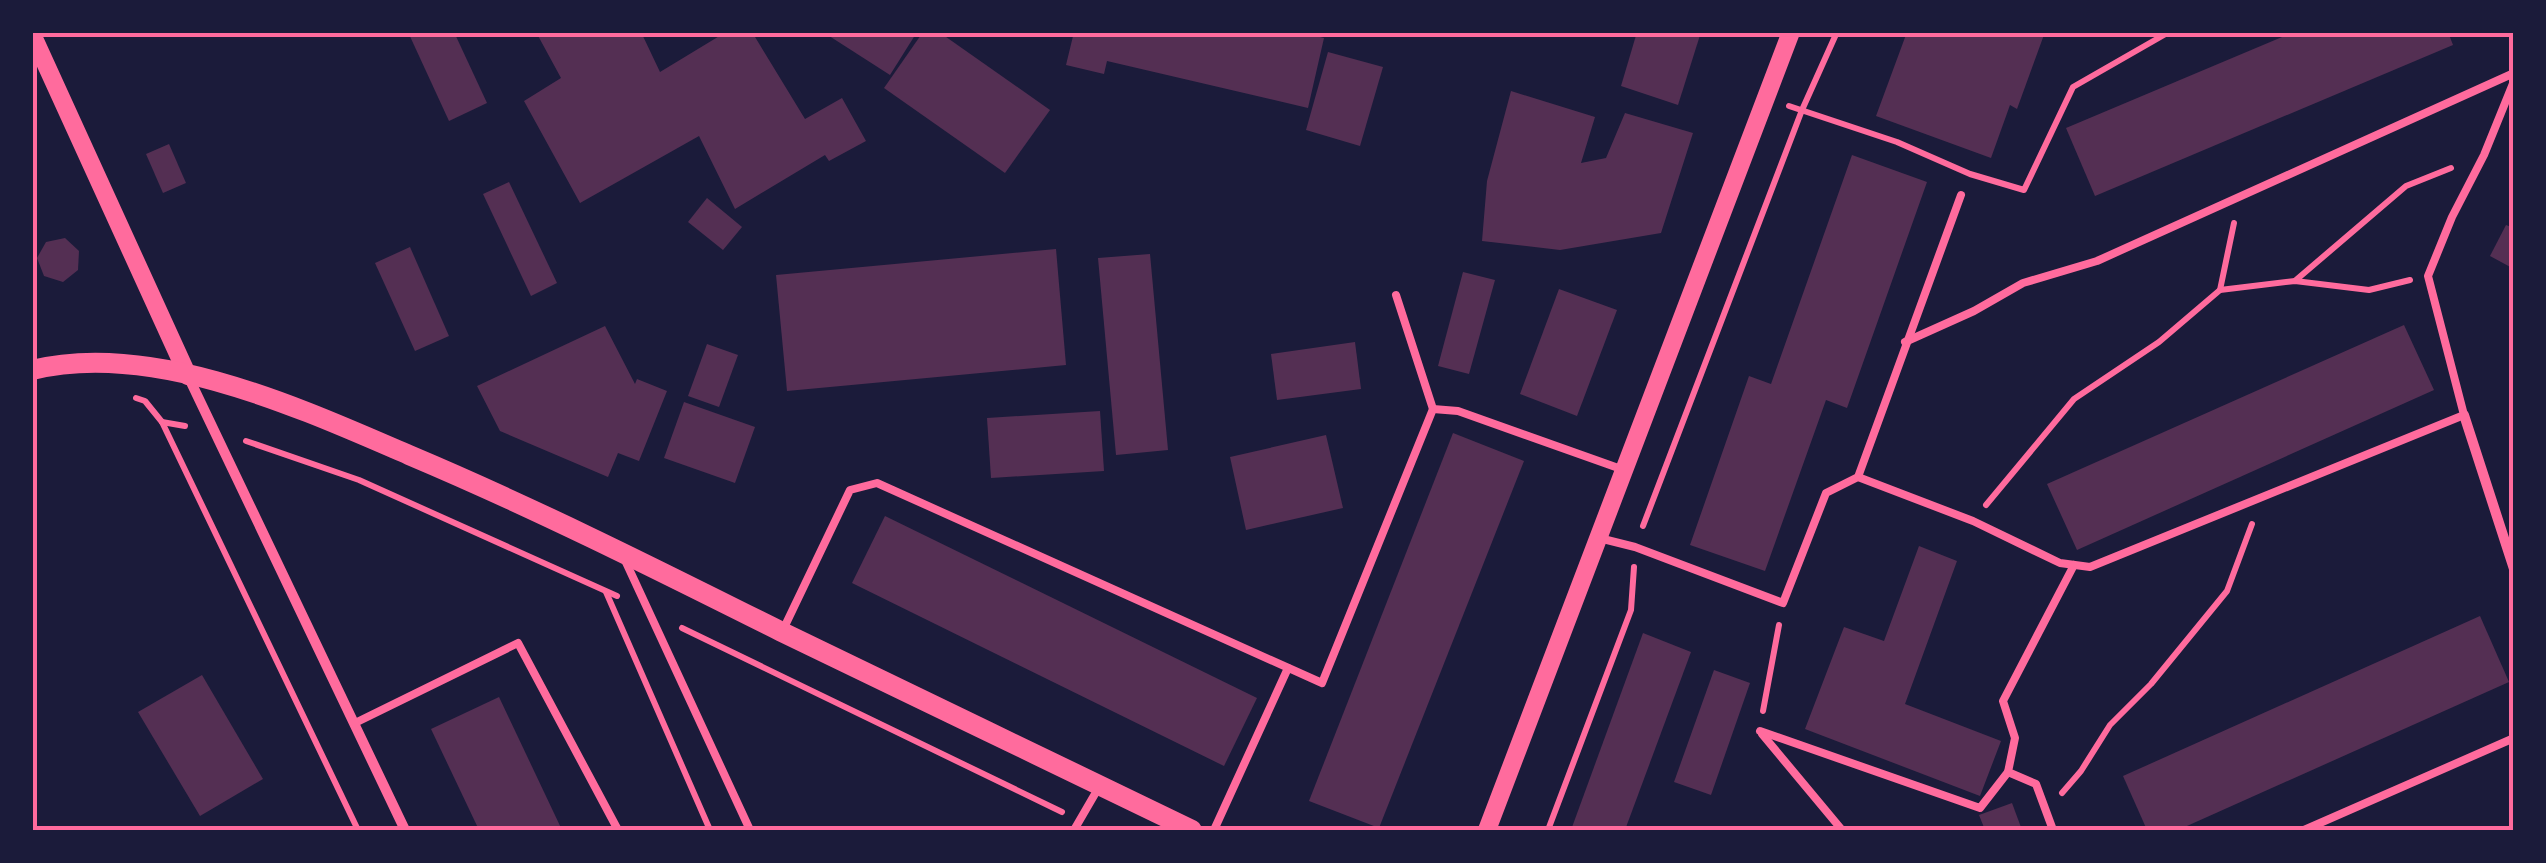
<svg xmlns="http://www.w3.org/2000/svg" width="2546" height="863" font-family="Barlow,sans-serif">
	<rect width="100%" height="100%" fill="#1b1b3a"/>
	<g fill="#542f53">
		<polygon points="408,32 454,32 487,103 449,121"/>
		<polygon points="536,32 641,32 660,72 726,32 752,32 805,119 842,98 866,141 829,161 825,155 735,209 699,136 580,203 524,101 561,78"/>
		<polygon points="823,32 917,32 890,75"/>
		<polygon points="923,32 939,32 1050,110 1005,173 884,88"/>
		<polygon points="1074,32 1300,32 1324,38 1308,108 1107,61 1104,74 1066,65"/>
		<polygon points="1637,32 1701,32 1678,105 1621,86"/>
		<polygon points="1907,32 2045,32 2017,109 2010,105 1991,158 1876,116"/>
		<polygon points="2294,32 2448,32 2453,45 2095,196 2066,128"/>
		<polygon points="1328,52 1383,67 1360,146 1306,130"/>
		<polygon points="1511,91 1595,117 1581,163 1606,158 1625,113 1693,133 1661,233 1560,250 1482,241 1487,181"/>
		<polygon points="169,144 186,183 163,193 146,154"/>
		<polygon points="1852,155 1927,182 1847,408 1826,400 1765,571 1690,545 1749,376 1771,384"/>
		<polygon points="509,182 557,283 531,296 483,194"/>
		<polygon points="707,198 742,227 723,250 688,222"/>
		<polygon points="2506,225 2514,228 2514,269 2490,256"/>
		<polygon points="65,238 79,251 78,270 63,282 44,276 37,258 46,242"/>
		<polygon points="410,247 449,336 415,351 375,263"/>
		<polygon points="1056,249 1066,365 787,391 776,275"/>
		<polygon points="1150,254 1168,450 1116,455 1098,258"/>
		<polygon points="1463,272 1495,280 1469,374 1438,366"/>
		<polygon points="1559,289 1617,310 1577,416 1520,394"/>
		<polygon points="2404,325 2434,390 2077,550 2047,484"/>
		<polygon points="605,326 635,384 637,379 667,391 639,461 618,453 608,477 500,431 477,386"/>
		<polygon points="1355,342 1361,389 1277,400 1271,354"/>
		<polygon points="707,344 738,355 719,407 688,396"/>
		<polygon points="684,402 755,427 735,483 664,458"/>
		<polygon points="1100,411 1104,471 991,478 987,418"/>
		<polygon points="1453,433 1524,461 1379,828 1309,801"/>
		<polygon points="1326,435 1343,508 1246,530 1230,457"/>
		<polygon points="885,516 1257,698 1224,766 852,583"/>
		<polygon points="1919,546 1957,561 1905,704 2001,741 1980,796 1805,729 1844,627 1884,641"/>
		<polygon points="2480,616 2509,682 2178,830 2147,830 2123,776"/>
		<polygon points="1643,633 1691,652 1625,830 1571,830"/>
		<polygon points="1714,670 1750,683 1711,795 1674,782"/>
		<polygon points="202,675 263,779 200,816 138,712"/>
		<polygon points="499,697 562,830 479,830 431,729"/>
		<polygon points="2012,803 2022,830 1985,830 1979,815"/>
	</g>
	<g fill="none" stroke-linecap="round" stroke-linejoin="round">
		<g stroke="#ff6b9d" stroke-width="6">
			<polyline points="1789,106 1897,142 1970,174 2024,190 2073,87 2169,32"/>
			<polyline points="2296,280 2406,186 2451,168"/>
			<polyline points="2220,290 2234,223"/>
			<polyline points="136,398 145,401 162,422 358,830"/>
			<polyline points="162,422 185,426"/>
			<polyline points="246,441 359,480 617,596"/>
			<polyline points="1986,505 2074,399 2159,342 2220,290 2295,281 2369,290 2410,280"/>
			<polyline points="1643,526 1802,110 1837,32"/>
			<polyline points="606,592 710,830"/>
			<polyline points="682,628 1062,812"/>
			<polyline points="1763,711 1779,625"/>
			<polyline points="2062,793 2081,771 2110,725 2151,684 2227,591 2252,524"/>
			<polyline points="1548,830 1631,610 1634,567"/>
		</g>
		<g stroke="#ff6b9d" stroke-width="8">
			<polyline points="1396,295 1433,409"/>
			<polyline points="1905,342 1974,311 2023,283 2097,261 2514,73"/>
			<polyline points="1858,477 1973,521 2060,563 2090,567 2464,415 2428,276 2452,217 2484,155 2514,81"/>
			<polyline points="1599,538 1635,547 1783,603 1826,493 1858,477 1961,195"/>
			<polyline points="624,558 750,830"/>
			<polyline points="782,632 850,490 877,483 1322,683 1433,409 1458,411 1624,470"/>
			<polyline points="355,723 518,643 618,830"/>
			<polyline points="1760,731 1980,808 2008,772"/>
			<polyline points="1762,734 1842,830"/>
			<polyline points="1074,830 1099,787"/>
			<polyline points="1214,830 1288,668"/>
			<polyline points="2053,830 2036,784 2008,772 2015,738 2003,701 2074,565"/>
			<polyline points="2304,830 2514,738"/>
		</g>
		<g stroke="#ff6b9d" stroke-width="10">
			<polyline points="188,376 405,830"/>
			<polyline points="2464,415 2514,569"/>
		</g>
		<g stroke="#ff6b9d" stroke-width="18">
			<polyline points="32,34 188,376"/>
			<polyline points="1487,830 1791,32"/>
		</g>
		<path stroke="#ff6b9d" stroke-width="20" d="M 32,370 C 152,340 300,408 409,455 C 537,509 660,571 784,633 C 920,699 1056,764 1192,830"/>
	</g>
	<rect width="2546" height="863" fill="none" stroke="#1b1b3a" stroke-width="70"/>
	<rect x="35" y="35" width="2476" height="793" fill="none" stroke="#ff6b9d" stroke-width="4"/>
</svg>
